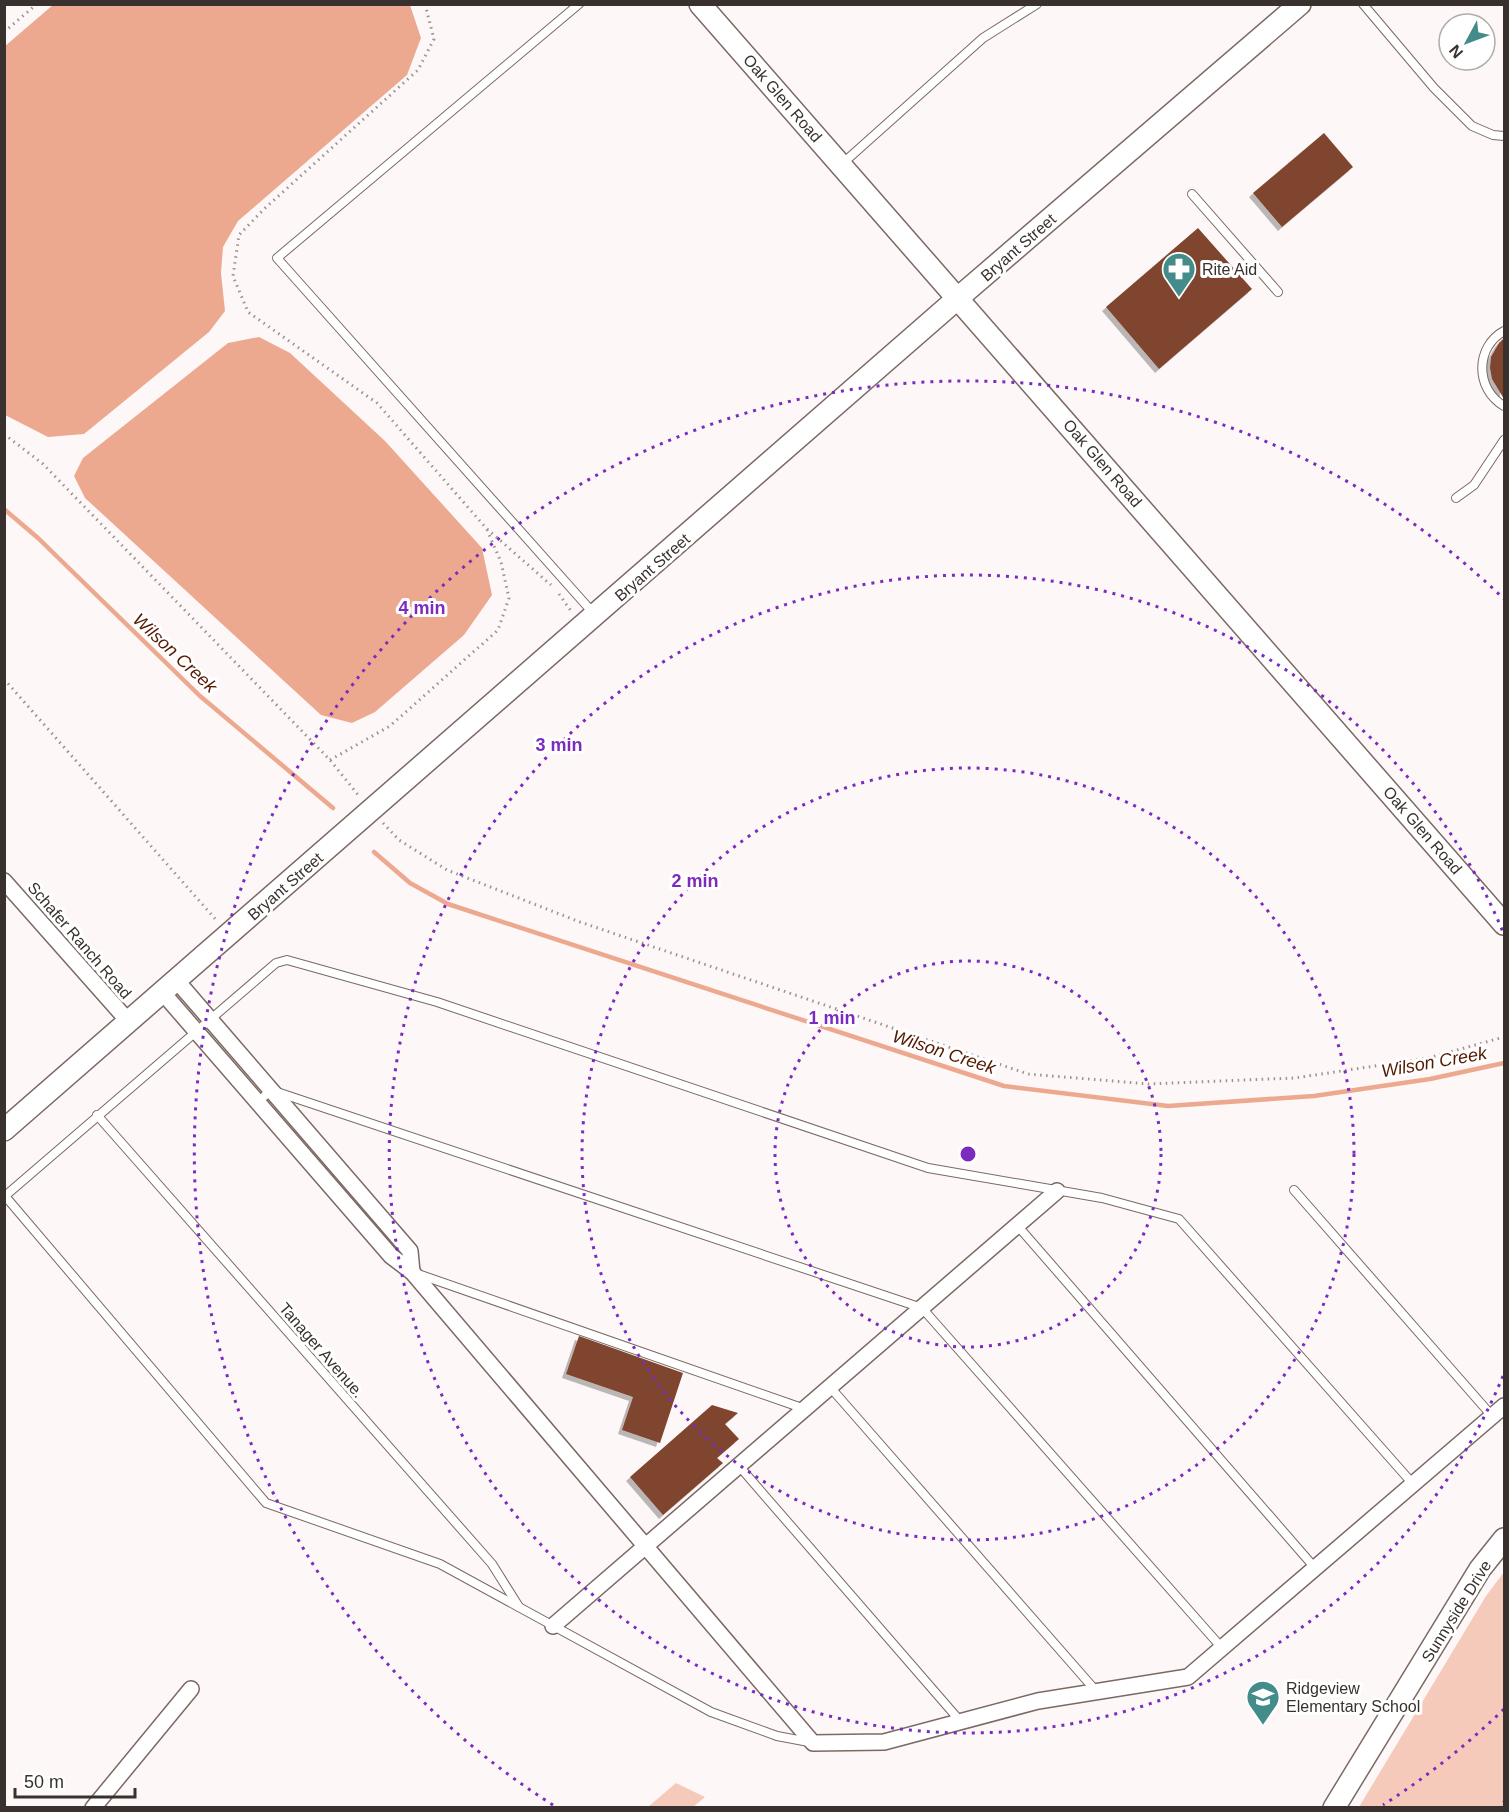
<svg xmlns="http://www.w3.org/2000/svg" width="1509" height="1812" font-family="Arial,sans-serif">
	<defs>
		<filter id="shadow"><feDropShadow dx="-4" dy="4" stdDeviation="0" flood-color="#0004"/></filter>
	</defs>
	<rect width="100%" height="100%" fill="#fdf8f7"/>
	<g fill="#f6caba">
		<polygon points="1504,1572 1504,1807 1359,1807 1486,1596"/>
		<polygon points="676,1783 705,1797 693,1807 648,1807"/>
	</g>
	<g fill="#eca98f">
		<polygon points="54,4 410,5 421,38 407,75 238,221 223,247 221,273 225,311 209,332 84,434 48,437 5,415 4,47"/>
		<polygon points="259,337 290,353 385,441 482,548 492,595 464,635 375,712 352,723 321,715 85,498 74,476 83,458 228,343"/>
	</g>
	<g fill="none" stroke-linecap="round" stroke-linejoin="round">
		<g stroke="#eca98f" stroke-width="4.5">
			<polyline points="4,509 38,538 200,696 333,808"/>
			<polyline points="374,852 410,883 448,904 1004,1086 1168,1106 1314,1096 1430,1079 1504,1063"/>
		</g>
	</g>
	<g fill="#7f452f" filter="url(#shadow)">
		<polygon points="1324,133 1353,167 1282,227 1253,193"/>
		<polygon points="1198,228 1252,289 1159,369 1106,307"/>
		<polygon points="1504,338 1504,399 1492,379 1490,368 1491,357 1499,343"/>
		<polygon points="579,1336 683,1373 660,1443 622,1430 633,1397 566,1374"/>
		<polygon points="712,1405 738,1413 725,1424 739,1439 717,1458 723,1463 663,1515 630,1477"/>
	</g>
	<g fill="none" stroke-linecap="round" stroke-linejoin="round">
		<g stroke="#7b6963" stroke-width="10">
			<g id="lane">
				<polyline points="579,4 277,258 595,615"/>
				<polyline points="1363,4 1434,88 1472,126 1493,135 1504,136"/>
				<polyline points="842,164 983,38 1037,4"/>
				<polyline points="1192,194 1278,292"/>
				<path d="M 1504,331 C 1475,347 1475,389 1504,406"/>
				<polyline points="1456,498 1474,485 1504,440"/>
				<polyline points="258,1102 271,1090 922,1308 1222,1648"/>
				<polyline points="97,1115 492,1564 519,1607"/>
				<polyline points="1294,1190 1492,1416"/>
				<polyline points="1017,1225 1315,1568"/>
				<polyline points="418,1274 805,1409"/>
				<polyline points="830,1387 1096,1691"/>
				<polyline points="739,1466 961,1722"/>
				<polyline points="809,1742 777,1736 711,1712 440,1564 266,1503 5,1196 276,963 287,960 437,1002 928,1168 1102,1198 1179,1219 1413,1484"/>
			</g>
		</g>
		<g stroke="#7b6963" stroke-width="18">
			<g id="street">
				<polyline points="4,881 129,1022"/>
				<polyline points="177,981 410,1251 412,1272"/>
				<polyline points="163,993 391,1256 412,1272 813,1743 884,1742 1038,1701 1188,1677 1504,1406"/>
				<polyline points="553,1626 1057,1191"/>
				<polyline points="93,1808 191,1689"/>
			</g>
		</g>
		<g stroke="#7b6963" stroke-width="24">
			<g id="secondary">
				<polyline points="700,4 1504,924"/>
				<polyline points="4,1130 958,298 1300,4"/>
				<polyline points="1334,1808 1480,1569 1504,1539"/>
			</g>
		</g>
		<g stroke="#999391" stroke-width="3" stroke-dasharray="1.5 4.5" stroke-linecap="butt">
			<polyline points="425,4 434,39 418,70 264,209 239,235 233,276 248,312 377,403 486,528 551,585"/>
			<polyline points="4,32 37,4"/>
			<polyline points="4,434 43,464 330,760 359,796"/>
			<polyline points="559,594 571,611"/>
			<polyline points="4,679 217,921"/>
			<polyline points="330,760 390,726 498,630 509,598 501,562 487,530"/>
			<polyline points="383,823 399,840 447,870 580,922 1028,1074 1148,1084 1295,1078 1428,1058 1504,1037"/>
			<polyline points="1501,1808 1504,1801"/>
		</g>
		<use href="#lane" stroke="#fff" stroke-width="8"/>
		<use href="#street" stroke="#fff" stroke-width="15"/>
		<use href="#secondary" stroke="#fff" stroke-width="21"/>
	</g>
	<g fill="none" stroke="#7b2cbf" stroke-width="3" stroke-dasharray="3 6">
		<circle cx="968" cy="1154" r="193"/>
		<circle cx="968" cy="1154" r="386"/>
		<path d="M1503 1376A579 579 0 1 1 1503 932"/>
		<path d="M1504 1709A772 772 0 0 1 1383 1805M553 1805A772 772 0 1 1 1504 599"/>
	</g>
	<defs>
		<g id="pharmacy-pin" transform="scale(1.725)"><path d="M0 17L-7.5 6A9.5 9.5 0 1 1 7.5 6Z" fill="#448c89" stroke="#fff"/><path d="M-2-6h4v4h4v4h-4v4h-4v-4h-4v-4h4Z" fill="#fff"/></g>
		<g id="school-pin" transform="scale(1.725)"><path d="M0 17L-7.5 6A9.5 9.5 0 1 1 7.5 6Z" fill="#448c89" stroke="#fff"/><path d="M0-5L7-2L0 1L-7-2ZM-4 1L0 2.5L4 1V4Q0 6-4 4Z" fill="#fff"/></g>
	</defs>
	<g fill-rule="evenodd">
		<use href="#pharmacy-pin" x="1179" y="269"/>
		<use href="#school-pin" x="1263" y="1697"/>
	</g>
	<g text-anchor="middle" stroke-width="6" stroke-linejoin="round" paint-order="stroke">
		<g font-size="16" fill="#38312e" stroke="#fff">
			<text transform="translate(783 98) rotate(49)" y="6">Oak Glen Road</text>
			<text transform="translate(1018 247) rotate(-41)" y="6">Bryant Street</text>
			<text transform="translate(1103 463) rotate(49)" y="6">Oak Glen Road</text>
			<text transform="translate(652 567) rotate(-41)" y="6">Bryant Street</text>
			<text transform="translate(1423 830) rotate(49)" y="6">Oak Glen Road</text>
			<text transform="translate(285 886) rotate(-41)" y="6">Bryant Street</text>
			<text transform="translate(80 940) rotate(49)" y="6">Schafer Ranch Road</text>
			<text transform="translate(322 1350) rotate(49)" y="6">Tanager Avenue.</text>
			<text transform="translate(1456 1611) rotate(-58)" y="6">Sunnyside Drive</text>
		</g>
		<g font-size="16" fill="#38312e" stroke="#fff" text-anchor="start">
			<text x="1202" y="275">Rite Aid</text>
			<text x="1286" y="1694">Ridgeview<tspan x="1286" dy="18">Elementary School</tspan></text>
		</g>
		<g font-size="18" font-style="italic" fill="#541a00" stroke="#fff">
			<text transform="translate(175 653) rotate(43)" y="6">Wilson Creek</text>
			<text transform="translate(944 1052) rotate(18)" y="6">Wilson Creek</text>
			<text transform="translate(1434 1062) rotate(-10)" y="6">Wilson Creek</text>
		</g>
	</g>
	<circle cx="968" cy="1154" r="9" fill="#7b2cbf" stroke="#fff" stroke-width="3"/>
	<g font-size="18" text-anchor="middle" font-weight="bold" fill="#7b2cbf" stroke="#fff" stroke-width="6" stroke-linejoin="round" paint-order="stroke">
		<text x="422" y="614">4 min</text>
		<text x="559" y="751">3 min</text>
		<text x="695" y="887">2 min</text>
		<text x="832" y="1024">1 min</text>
	</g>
	<rect width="1509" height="1812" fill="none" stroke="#38312e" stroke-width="12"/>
	<g transform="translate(1467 42) rotate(229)"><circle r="28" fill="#ffffff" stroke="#afadab" stroke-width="1.5"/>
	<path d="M0-4.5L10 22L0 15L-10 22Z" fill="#448c89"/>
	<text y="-9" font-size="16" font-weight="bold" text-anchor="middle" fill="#38312e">N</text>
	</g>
	<path d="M15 1788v9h120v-9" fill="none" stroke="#38312e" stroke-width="3"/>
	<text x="24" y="1788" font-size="18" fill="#38312e" stroke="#ffffff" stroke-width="4.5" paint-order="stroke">50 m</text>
</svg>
